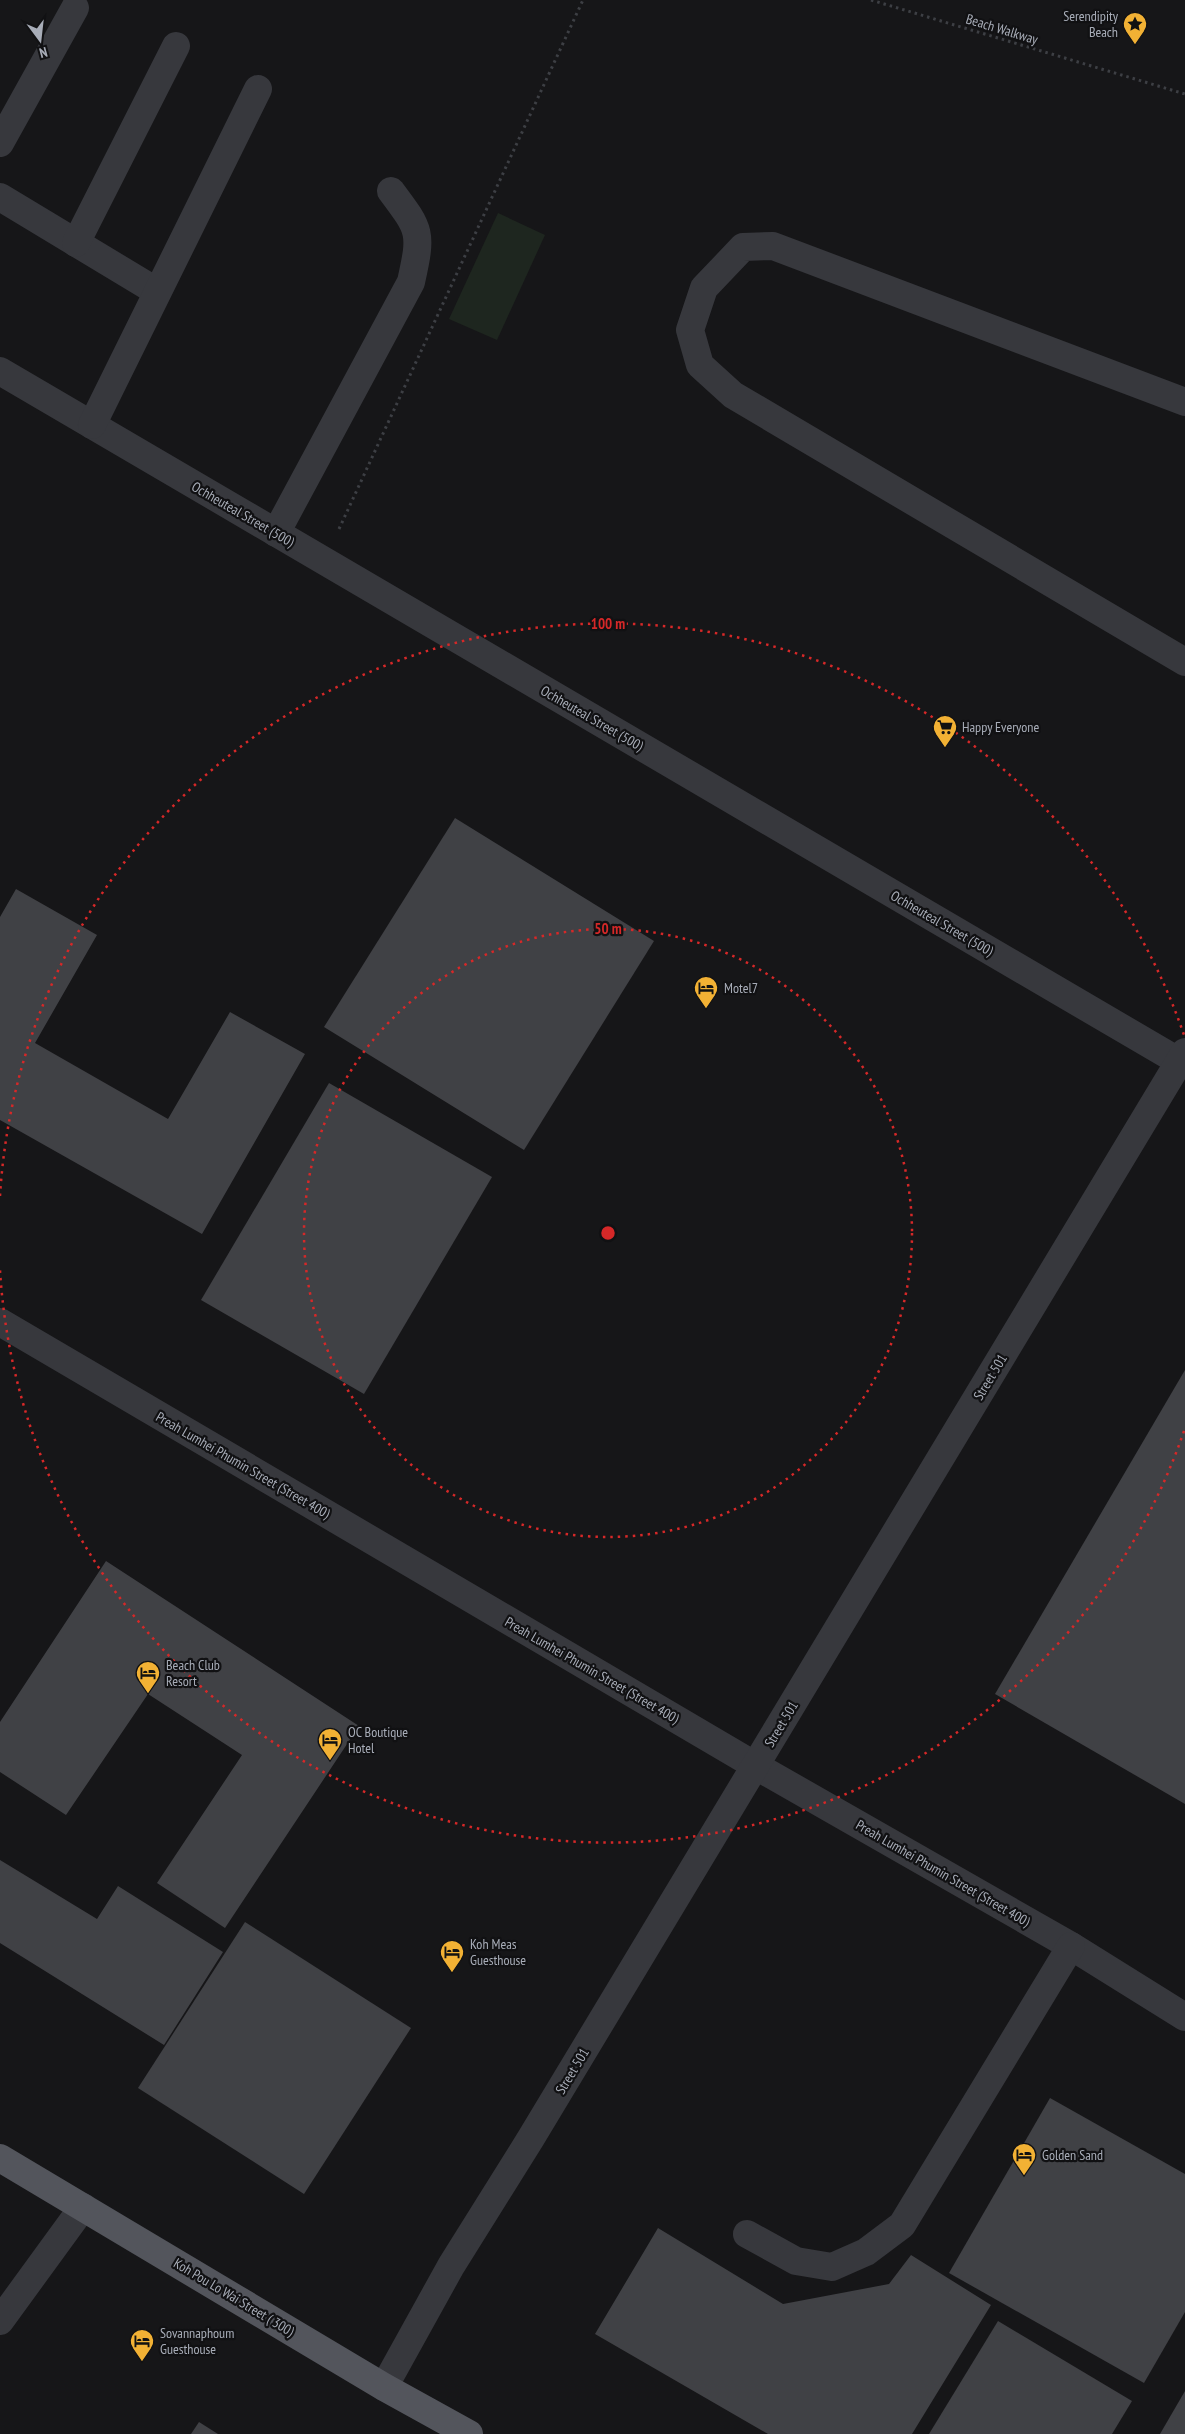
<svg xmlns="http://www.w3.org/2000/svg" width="1185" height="2434" font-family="'PT Sans Narrow',sans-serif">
	<rect width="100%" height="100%" fill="#161618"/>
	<polygon fill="#1e261f" points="498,213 545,235 497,340 449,319"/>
	<g fill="#404145">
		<polygon points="455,818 654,941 524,1150 324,1027"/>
		<polygon points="16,889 97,935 35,1043 168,1119 230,1012 305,1054 202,1234 0,1120 0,917"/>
		<polygon points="329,1083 492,1177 364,1394 201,1300"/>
		<polygon points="1185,1370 1185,1804 995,1694"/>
		<polygon points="106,1561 359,1726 225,1928 157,1883 242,1755 148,1694 66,1815 0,1772 0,1722"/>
		<polygon points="0,1860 97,1919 118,1886 223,1952 164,2045 0,1943"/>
		<polygon points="245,1922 411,2028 304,2194 138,2088"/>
		<polygon points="1050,2098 1185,2174 1185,2312 1144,2383 949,2273"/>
		<polygon points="658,2228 783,2304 889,2284 911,2255 991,2305 912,2434 768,2434 595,2334"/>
		<polygon points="998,2321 1132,2401 1112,2434 929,2434"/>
		<polygon points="1185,2391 1185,2434 1160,2434"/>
		<polygon points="199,2422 218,2434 191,2434"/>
	</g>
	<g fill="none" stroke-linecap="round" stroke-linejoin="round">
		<g stroke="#3d3f44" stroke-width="3" stroke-dasharray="2.5 4" stroke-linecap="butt">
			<polyline points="871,0 1185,94"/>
			<polyline points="339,529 583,0"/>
		</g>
		<g stroke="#37383d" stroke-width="28">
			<polyline points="0,143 75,8"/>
			<polyline points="0,197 156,291"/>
			<polyline points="76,243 176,46"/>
			<polyline points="0,371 1185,1065"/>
			<polyline points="92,425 258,89"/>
			<path d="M 276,533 L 411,282 C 422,232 421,231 391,191"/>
			<polyline points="1185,662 733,395 700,365 690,330 704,288 743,247 773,246 1185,402"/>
			<polyline points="0,1322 756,1766 1071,1946 1185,2017"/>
			<polyline points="747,2234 796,2261 832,2267 866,2252 902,2225 1071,1946"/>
			<polyline points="0,2321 83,2207"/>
			<polyline points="384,2387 451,2266 531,2138 1185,1052"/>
		</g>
		<polyline stroke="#53555c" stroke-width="28" points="0,2158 384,2387 469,2434"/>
	</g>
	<g fill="none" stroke="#d62828" stroke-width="2.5" stroke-dasharray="2.5 5">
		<circle cx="608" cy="1233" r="304"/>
		<path d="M1184 1431A609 609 0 0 1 0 1270M0 1196A609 609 0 0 1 1184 1035"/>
	</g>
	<defs>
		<g id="sight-pin" transform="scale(1.25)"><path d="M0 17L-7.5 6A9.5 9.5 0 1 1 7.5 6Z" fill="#f2b134" stroke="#111113"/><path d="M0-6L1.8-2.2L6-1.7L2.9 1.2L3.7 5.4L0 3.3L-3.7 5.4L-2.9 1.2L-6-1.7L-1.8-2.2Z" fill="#111"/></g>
		<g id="supermarket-pin" transform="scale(1.25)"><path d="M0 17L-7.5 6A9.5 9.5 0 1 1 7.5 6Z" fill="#f2b134" stroke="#111113"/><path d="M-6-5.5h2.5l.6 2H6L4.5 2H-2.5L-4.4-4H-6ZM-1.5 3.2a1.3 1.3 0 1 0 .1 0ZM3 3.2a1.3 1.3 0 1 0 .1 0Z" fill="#111"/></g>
		<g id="hotel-pin" transform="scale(1.25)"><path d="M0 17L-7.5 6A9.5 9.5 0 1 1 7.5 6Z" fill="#f2b134" stroke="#111113"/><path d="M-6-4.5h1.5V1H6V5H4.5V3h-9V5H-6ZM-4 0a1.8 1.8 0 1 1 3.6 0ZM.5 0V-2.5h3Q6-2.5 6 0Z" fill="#111"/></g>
	</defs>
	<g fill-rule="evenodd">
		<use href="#sight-pin" x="1135" y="24"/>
		<use href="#supermarket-pin" x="945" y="727"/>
		<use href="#hotel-pin" x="706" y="988"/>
		<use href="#hotel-pin" x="148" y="1673"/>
		<use href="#hotel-pin" x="330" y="1740"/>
		<use href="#hotel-pin" x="452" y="1952"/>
		<use href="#hotel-pin" x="1024" y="2155"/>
		<use href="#hotel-pin" x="142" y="2341"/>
	</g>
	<g text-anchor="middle" stroke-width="4.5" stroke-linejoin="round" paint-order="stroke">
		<g font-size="14" fill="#a8adb8" stroke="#111113" text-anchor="start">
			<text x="1118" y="21" text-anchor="end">Serendipity<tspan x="1118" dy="16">Beach</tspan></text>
			<text x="962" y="732">Happy Everyone</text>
			<text x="724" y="993">Motel7</text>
			<text x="166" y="1670">Beach Club<tspan x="166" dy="16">Resort</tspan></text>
			<text x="348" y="1737">OC Boutique<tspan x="348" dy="16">Hotel</tspan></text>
			<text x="470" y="1949">Koh Meas<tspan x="470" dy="16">Guesthouse</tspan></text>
			<text x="1042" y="2160">Golden Sand</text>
			<text x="160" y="2338">Sovannaphoum<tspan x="160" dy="16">Guesthouse</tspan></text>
		</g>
		<g font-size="14" fill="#a8adb8" stroke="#111113">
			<text transform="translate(1002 29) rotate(17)" y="5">Beach Walkway</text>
			<text transform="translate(243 514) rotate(30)" y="5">Ochheuteal Street (500)</text>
			<text transform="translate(592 718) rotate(30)" y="5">Ochheuteal Street (500)</text>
			<text transform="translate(942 923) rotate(30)" y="5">Ochheuteal Street (500)</text>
			<text transform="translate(990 1377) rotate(-59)" y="5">Street 501</text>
			<text transform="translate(243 1465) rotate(30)" y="5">Preah Lumhei Phumin Street (Street 400)</text>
			<text transform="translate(592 1670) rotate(30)" y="5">Preah Lumhei Phumin Street (Street 400)</text>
			<text transform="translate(781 1724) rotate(-59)" y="5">Street 501</text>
			<text transform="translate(943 1873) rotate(30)" y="5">Preah Lumhei Phumin Street (Street 400)</text>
			<text transform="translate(572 2071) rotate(-59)" y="5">Street 501</text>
			<text transform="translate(234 2297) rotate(31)" y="5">Koh Pou Lo Wai Street ( 300)</text>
		</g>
	</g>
	<circle cx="608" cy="1233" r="8" fill="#d62828" stroke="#111113" stroke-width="2.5"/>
	<g font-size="15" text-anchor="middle" font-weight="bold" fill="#d62828" stroke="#111113" stroke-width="4.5" stroke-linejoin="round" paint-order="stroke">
		<text x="608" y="629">100 m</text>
		<text x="608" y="934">50 m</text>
	</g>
	<g transform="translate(40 40) rotate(165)" stroke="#111113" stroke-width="4" paint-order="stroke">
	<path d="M0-4L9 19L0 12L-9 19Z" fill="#a8adb8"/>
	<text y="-8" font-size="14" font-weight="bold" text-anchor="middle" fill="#a8adb8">N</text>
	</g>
</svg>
